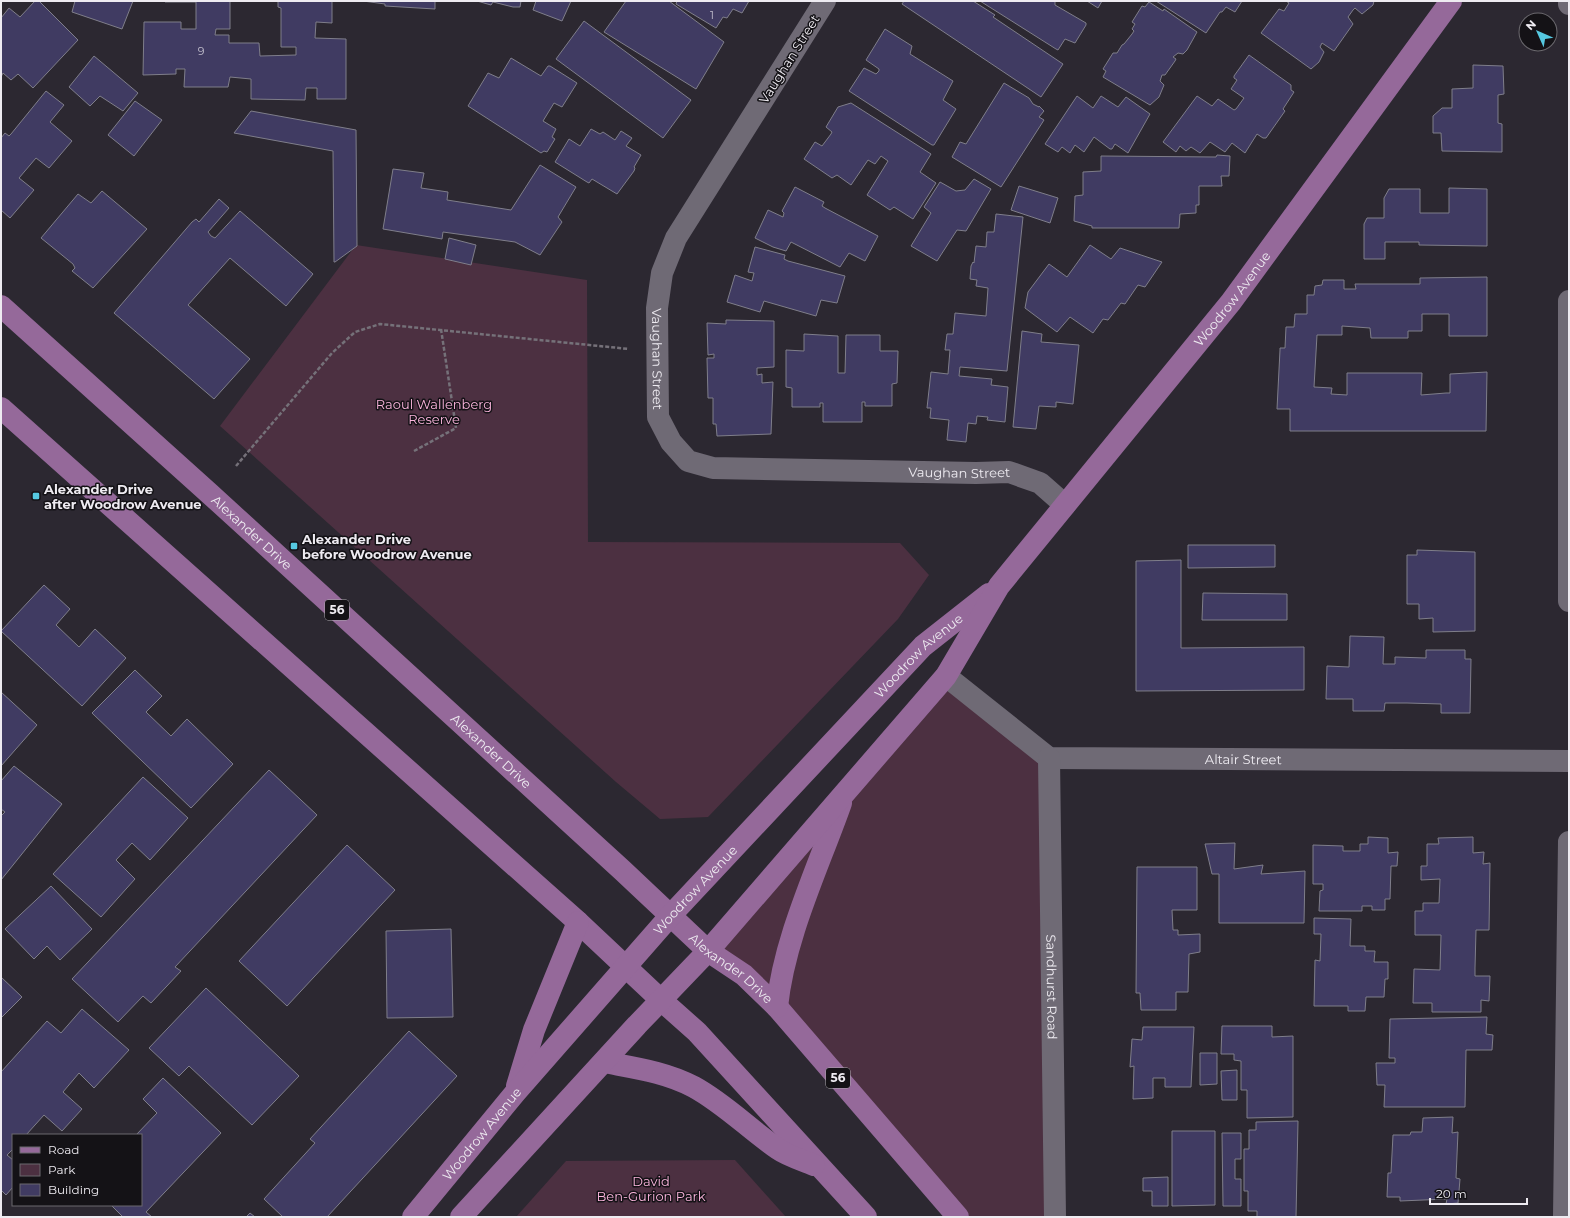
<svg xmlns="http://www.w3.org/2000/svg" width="1570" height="1218" font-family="Montserrat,sans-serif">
	<rect width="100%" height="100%" fill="#2c2831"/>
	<g fill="#4c3041">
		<polygon points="356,245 587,280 588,542 900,543 929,575 898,619 708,817 660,819 616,782 220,426"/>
		<polygon points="946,676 1049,758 1055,1217 958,1217 777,1007 708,951"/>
		<polygon points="735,1160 786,1217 516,1217 566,1161"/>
	</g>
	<g fill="#403b62" stroke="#7f7e8a">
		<polygon points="35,1 39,1 78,40 33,88 18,74 11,80 3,73 1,77 1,18 9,8 20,17"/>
		<polygon points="75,1 133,1 122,29 72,12"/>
		<polygon points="165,1 230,1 230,29 216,29 215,35 229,35 229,43 259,43 260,56 296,55 296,47 281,47 281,8 278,7 278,1 332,1 332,23 316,22 315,38 346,39 346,99 317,99 317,88 306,88 305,100 251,99 251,79 230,77 228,87 184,87 185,69 176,69 176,74 143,75 144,22 181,22 181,29 196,29 196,2 165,2"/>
		<polygon points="363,1 435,1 435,9 385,6 385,4"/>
		<polygon points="477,1 521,1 520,7 513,7 493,2 491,5"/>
		<polygon points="536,1 571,1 562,21 533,10"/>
		<polygon points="626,1 669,1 724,42 696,89 604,32"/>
		<polygon points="677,1 749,1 742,13 733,9 727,18 723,17 716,28 676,4"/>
		<polygon points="904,1 973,1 995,15 993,17 1063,64 1041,97 902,4"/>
		<polygon points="980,1 1055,1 1055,5 1086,23 1086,25 1075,43 1065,39 1058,50 1056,49"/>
		<polygon points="1087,1 1102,1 1098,8"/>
		<polygon points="1156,1 1242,1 1235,12 1226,7 1222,12 1220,12 1206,33"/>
		<polygon points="1286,1 1374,1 1373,5 1362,14 1355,8 1353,10 1348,17 1353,24 1334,51 1322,43 1320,47 1324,52 1319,62 1311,69 1261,33 1279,9 1284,11 1289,3"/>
		<polygon points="1149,2 1163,11 1164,9 1197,32 1187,50 1183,54 1178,53 1173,57 1176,59 1175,61 1165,75 1162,75 1160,81 1164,85 1159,97 1150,105 1103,77 1106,71 1103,69 1113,53 1117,53 1122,45 1124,44 1132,34 1134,31 1132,29 1135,24 1132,22 1142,6 1145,7"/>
		<polygon points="584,21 691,100 663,138 556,59"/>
		<polygon points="885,29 912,46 910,54 953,81 943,100 956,109 934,145 932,145 849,91 864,68 876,74 879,71 879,69 866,60"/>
		<polygon points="1249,55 1291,85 1291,90 1294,92 1283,109 1285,111 1266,138 1263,138 1257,134 1245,153 1232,143 1225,152 1210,142 1200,153 1191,147 1186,151 1180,146 1176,152 1163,142 1197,96 1212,106 1218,99 1234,110 1236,109 1244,98 1231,89 1237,80 1234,78 1234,76"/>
		<polygon points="94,56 138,93 123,111 100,96 90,106 69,87"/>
		<polygon points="511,58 541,76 548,66 550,66 577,83 562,107 554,103 543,121 556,129 552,137 555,139 547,152 544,151 541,153 468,106 488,73 499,78"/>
		<polygon points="1473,65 1503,66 1504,94 1498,95 1498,123 1502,124 1502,152 1442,151 1441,133 1433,133 1433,116 1442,108 1452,108 1452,89 1473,88"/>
		<polygon points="1004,83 1029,98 1033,104 1039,107 1039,106 1044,111 1039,117 1044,120 1001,187 952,157 960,142 966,144"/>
		<polygon points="46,91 64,105 50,122 72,141 49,168 36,158 19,178 34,190 10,218 1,210 1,138 5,133 9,136 11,134"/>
		<polygon points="1077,96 1093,108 1101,96 1118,107 1126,97 1150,114 1128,153 1115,144 1112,149 1110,149 1094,137 1084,152 1075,145 1070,153 1062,147 1058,152 1045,144"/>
		<polygon points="135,101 162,120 134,156 108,135"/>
		<polygon points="851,103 931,154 920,172 936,183 913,219 894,207 890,210 867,195 888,161 881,156 875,164 868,160 851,185 837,175 832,178 804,159 815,142 822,146 831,134 832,132 826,127 838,107"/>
		<polygon points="251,111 356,130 357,246 335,262 334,262 333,151 234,133"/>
		<polygon points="591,129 600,134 603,132 615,140 621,131 632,138 626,146 641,155 634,167 635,168 634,171 617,194 592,179 589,183 587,182 555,162 569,139 580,146"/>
		<polygon points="1217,155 1230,156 1229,176 1221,176 1222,186 1199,186 1199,205 1196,205 1196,213 1180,214 1179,228 1092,228 1092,226 1074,221 1075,196 1083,195 1083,172 1101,171 1101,156 1216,157"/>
		<polygon points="540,165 576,187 558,217 562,222 540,255 515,242 443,232 442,239 383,229 393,169 424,173 421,188 448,192 447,200 511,210"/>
		<polygon points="974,179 991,189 966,231 957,230 937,261 911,246 931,213 924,207 940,182 956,191 965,190"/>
		<polygon points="1019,186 1058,198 1050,223 1011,210"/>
		<polygon points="795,187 824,202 822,206 825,208 878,236 865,261 849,253 840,267 791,242 786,251 773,247 755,238 768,210 783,217 784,213 782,211"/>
		<polygon points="1449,188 1487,189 1487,246 1419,245 1419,242 1385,242 1385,259 1364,259 1364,224 1367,218 1384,218 1384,198 1389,189 1420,189 1420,213 1449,213"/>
		<polygon points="102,191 147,229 93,288 72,271 75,268 73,264 41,238 78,194 91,203"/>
		<polygon points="219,199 229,208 208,232 211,236 215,238 240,211 313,274 286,306 230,258 188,305 250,359 214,399 114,313 192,222 196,219 199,222"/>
		<polygon points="996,214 1023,217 1007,371 960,367 959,376 992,379 991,385 1008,387 1005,422 987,420 988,417 977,416 976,424 968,423 966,442 947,440 949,420 930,418 931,408 927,408 931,372 948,374 950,350 945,350 947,334 953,334 955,313 986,316 988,288 976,286 977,280 970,279 971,266 973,262 974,263 976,246 986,247 987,232 994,232"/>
		<polygon points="449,238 476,245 471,265 445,259"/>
		<polygon points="1090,245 1111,259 1120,248 1162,262 1145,287 1138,285 1125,304 1121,303 1108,320 1103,319 1093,333 1070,317 1057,332 1025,308 1028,292 1049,264 1067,277"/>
		<polygon points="755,247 785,255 784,259 788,261 845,276 837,303 821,300 816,316 764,301 760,312 727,302 735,275 752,281 754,273 748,272"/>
		<polygon points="1487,277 1487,336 1449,336 1449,314 1422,314 1422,331 1408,331 1408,338 1371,338 1370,328 1342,326 1342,335 1317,335 1314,387 1332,388 1331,394 1347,395 1347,373 1422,373 1421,395 1446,393 1450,393 1450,374 1487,372 1486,431 1290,431 1290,409 1277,409 1280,350 1280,348 1285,348 1286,327 1294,327 1295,314 1307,314 1307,295 1314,295 1315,286 1322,285 1323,280 1344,280 1344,289 1356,289 1355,284 1420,284 1420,278"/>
		<polygon points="726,320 774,321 774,367 757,368 757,375 762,374 762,383 773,382 771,434 717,436 716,424 713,424 713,398 708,398 707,358 714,358 714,354 708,355 707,323 726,324"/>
		<polygon points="1022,331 1042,334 1041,342 1079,345 1073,404 1056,402 1056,407 1039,406 1036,429 1013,427"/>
		<polygon points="804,334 838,336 838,373 845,373 846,335 880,335 880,351 898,351 897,383 892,384 892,406 865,406 865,402 862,402 862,422 823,422 823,403 820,403 820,407 792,407 792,388 786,387 786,350 804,351"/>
		<polygon points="1188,545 1275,545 1275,567 1188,568"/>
		<polygon points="1417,550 1475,552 1475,631 1433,632 1433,618 1419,619 1419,604 1407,604 1407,555 1417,555"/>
		<polygon points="1181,560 1181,648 1304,647 1304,690 1136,691 1136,561"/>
		<polygon points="44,585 70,609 56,625 79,647 95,629 126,658 82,706 1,631"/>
		<polygon points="1203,593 1287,594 1287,620 1202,620"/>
		<polygon points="1350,636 1384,637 1383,664 1395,664 1395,657 1426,658 1426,650 1465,650 1465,659 1471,659 1470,713 1441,713 1441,704 1407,703 1385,703 1384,711 1353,711 1353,699 1326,699 1327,666 1349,667"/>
		<polygon points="135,670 162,696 146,712 171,736 187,719 233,764 191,808 92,713"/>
		<polygon points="1,692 37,725 1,766"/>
		<polygon points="14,766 62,804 1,880 1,816 5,812 1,809 1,781"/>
		<polygon points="269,770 317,815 175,967 181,971 151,1003 143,996 118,1022 72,979"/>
		<polygon points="143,777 188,818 150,860 132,843 116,860 135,879 101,917 53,874"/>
		<polygon points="1368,837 1388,838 1388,853 1398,852 1397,866 1391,866 1390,899 1385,899 1385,910 1372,910 1372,906 1362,906 1362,911 1319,911 1320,891 1323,890 1323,884 1313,884 1313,845 1343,846 1343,851 1360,851 1360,844 1368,844"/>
		<polygon points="1473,837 1473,853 1484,852 1483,864 1490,863 1489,930 1476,930 1475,968 1475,976 1490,976 1489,1001 1481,1000 1481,1012 1432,1012 1432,1003 1413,1003 1414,969 1440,970 1441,935 1415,935 1415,911 1423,911 1423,903 1439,903 1440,879 1421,880 1421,866 1427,866 1427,844 1439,844 1438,838"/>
		<polygon points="1235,843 1234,869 1263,865 1261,874 1305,871 1304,923 1219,923 1219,874 1212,874 1205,844"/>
		<polygon points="347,845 395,890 287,1006 239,961"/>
		<polygon points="1137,867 1197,867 1197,910 1172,910 1173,930 1178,930 1178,935 1200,934 1200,952 1189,954 1188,992 1176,992 1176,1010 1141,1010 1140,993 1136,993"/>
		<polygon points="51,886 92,929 60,960 47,946 34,959 5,929"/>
		<polygon points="1314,918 1351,919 1350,946 1365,946 1365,951 1375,951 1374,962 1388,962 1388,979 1385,979 1384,997 1366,997 1365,1011 1348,1011 1348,1006 1314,1006 1315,960 1320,961 1321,934 1314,934"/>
		<polygon points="451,929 453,1017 387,1018 386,931"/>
		<polygon points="1,977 22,997 1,1018"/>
		<polygon points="206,988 299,1076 252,1125 189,1066 179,1076 149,1048"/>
		<polygon points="82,1009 129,1050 94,1088 79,1073 63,1092 82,1109 62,1131 44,1115 26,1135 13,1135 13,1149 7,1155 13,1160 13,1187 6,1195 1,1190 1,1072 47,1021 61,1033"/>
		<polygon points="1487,1017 1486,1034 1493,1035 1492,1050 1466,1050 1465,1107 1384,1107 1385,1085 1377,1085 1376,1063 1395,1063 1395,1058 1389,1058 1390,1019"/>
		<polygon points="1222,1026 1272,1026 1272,1037 1293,1036 1293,1117 1247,1118 1247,1090 1241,1090 1241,1061 1234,1060 1234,1054 1221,1054"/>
		<polygon points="1143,1027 1194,1027 1191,1087 1165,1087 1165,1078 1153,1078 1153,1098 1133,1099 1134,1066 1130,1067 1132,1039 1142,1040"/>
		<polygon points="409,1031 457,1076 327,1217 283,1217 264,1199 315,1143 310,1139"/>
		<polygon points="1200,1053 1217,1053 1217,1084 1200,1085"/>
		<polygon points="1237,1070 1237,1100 1222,1100 1221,1071"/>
		<polygon points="163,1078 221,1133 146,1212 152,1217 123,1217 111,1205 141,1205 141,1135 136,1135 157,1113 143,1099"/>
		<polygon points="1453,1117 1452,1133 1458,1132 1456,1178 1460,1179 1458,1203 1446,1204 1447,1199 1400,1201 1400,1197 1387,1197 1388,1173 1391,1173 1393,1135 1410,1135 1411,1132 1422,1132 1423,1118"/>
		<polygon points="1298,1121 1296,1217 1257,1217 1257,1211 1248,1211 1248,1191 1244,1191 1244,1149 1249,1149 1249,1130 1256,1130 1256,1122"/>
		<polygon points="1172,1131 1215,1131 1215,1205 1172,1206"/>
		<polygon points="1222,1133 1241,1133 1241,1159 1235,1159 1235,1179 1241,1179 1241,1206 1223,1206"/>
		<polygon points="1168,1177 1168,1206 1152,1206 1152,1191 1143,1191 1143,1178"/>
		<polygon points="250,1213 255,1217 246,1217"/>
	</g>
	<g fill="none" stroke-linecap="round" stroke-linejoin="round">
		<g stroke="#757179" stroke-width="2.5" stroke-dasharray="4 2" stroke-linecap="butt">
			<polyline points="414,451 456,428 441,329"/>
			<polyline points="236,466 332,353 355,332 380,324 629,349"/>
		</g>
		<g stroke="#6f6a75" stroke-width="22">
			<path id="s1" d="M 825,1 L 676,238 L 662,273 L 657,308 L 658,417 L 671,442 L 688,461 L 713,468 L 976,473 L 1009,472 L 1040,483 L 1065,505"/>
			<polyline points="1569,1 1569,4"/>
			<polyline points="1569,301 1569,601"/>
			<path id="s2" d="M 946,676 L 1049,758 L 1569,761"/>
			<path id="s3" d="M 1049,758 L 1055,1217"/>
			<polyline points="1564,1217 1569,842"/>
		</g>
		<g stroke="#95699a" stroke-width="22">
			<path id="s4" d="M 1,306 L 210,494 L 622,870 L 708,951 L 744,975 L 777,1007 L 958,1217"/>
			<polyline points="1,408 578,922 661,1000 697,1032 866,1217"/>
			<path d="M 777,1007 C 784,938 818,868 841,803"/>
			<path d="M 604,1062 C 635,1068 666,1072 694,1087 C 725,1104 749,1129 778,1149 C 788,1156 802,1160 814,1165"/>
			<polyline points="517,1086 534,1030 578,922"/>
			<path id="s5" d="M 413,1217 L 515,1093 L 671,915 L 923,646 L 989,594"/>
			<path id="s6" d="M 461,1217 L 637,1025 L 708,951 L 946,676 L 999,586 L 1231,302 L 1451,1"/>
		</g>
	</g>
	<g fill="#56c9e1" stroke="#141216" stroke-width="1.5">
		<rect x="32" y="492" width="8" height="8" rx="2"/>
		<rect x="290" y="542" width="8" height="8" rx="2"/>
	</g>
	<g text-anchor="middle" stroke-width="3" stroke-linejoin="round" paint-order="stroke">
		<g font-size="11" fill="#c2bfcd">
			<text x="712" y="19">1</text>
			<text x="201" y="55">9</text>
		</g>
		<g fill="#141216" stroke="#adaaaf" stroke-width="1">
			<rect x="325" y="600" width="24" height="20" rx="3"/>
			<rect x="826" y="1068" width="24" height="20" rx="3"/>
		</g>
		<g font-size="12" font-weight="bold" fill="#eeebf1">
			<text x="337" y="614">56</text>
			<text x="838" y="1082">56</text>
		</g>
		<g font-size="13" fill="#eeebf1" stroke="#141216">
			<text transform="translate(789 59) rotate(-58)" y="5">Vaughan Street</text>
			<text dy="5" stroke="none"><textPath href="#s6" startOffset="1201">Woodrow Avenue</textPath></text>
			<text dy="5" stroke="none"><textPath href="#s1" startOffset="404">Vaughan Street</textPath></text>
			<text dy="5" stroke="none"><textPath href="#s1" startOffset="788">Vaughan Street</textPath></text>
			<text dy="5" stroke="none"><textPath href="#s4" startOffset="338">Alexander Drive</textPath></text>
			<text dy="5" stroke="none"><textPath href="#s5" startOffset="756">Woodrow Avenue</textPath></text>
			<text dy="5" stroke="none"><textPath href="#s4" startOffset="662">Alexander Drive</textPath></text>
			<text dy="5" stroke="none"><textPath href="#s2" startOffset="326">Altair Street</textPath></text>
			<text dy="5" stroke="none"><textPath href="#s5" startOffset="432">Woodrow Avenue</textPath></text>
			<text dy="5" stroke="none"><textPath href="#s4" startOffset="986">Alexander Drive</textPath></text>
			<text dy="5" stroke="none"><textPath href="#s3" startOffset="229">Sandhurst Road</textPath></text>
			<text dy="5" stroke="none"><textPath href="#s5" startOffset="108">Woodrow Avenue</textPath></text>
		</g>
		<g font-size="13" fill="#fbb5dd" stroke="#141216">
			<text x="434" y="409">Raoul Wallenberg<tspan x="434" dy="15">Reserve</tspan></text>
			<text x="651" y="1186">David<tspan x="651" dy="15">Ben-Gurion Park</tspan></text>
		</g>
		<g font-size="13" font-weight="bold" fill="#eeebf1" stroke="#141216" text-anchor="start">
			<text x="44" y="494">Alexander Drive<tspan x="44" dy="15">after Woodrow Avenue</tspan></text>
			<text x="302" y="544">Alexander Drive<tspan x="302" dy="15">before Woodrow Avenue</tspan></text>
		</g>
	</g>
	<rect width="1570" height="1218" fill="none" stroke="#eeebf1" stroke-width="4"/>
	<rect x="12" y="1134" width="130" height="72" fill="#141216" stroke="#6b696e"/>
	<rect x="20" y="1147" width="20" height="6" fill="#95699a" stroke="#6b696e"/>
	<text x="48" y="1154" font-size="12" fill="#eeebf1">Road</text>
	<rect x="20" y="1164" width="20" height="12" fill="#4c3041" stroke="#6b696e"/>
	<text x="48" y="1174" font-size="12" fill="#eeebf1">Park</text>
	<rect x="20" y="1184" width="20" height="12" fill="#403b62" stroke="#6b696e"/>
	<text x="48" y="1194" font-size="12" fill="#eeebf1">Building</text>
	<g transform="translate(1538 32) rotate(315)"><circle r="19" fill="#141216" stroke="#6b696e"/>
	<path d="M0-3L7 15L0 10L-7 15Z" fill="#56c9e1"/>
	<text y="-6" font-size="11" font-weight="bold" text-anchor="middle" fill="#eeebf1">N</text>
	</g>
	<path d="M1430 1198v6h97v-6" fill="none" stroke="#eeebf1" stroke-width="2"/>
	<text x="1436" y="1198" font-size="12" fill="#eeebf1" stroke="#141216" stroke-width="3" paint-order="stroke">20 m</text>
</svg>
